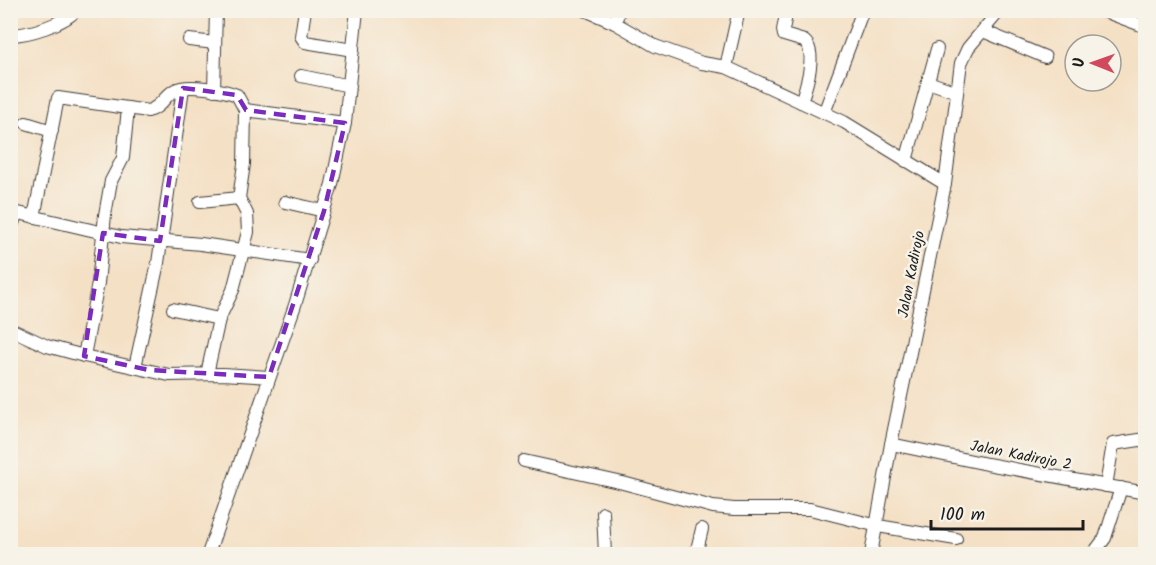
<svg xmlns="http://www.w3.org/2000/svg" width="1156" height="565" font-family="Kalam,sans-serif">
	<rect width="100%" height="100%" fill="#f7f3e8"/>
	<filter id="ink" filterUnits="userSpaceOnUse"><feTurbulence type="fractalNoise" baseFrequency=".0167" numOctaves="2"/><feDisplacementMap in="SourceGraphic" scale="12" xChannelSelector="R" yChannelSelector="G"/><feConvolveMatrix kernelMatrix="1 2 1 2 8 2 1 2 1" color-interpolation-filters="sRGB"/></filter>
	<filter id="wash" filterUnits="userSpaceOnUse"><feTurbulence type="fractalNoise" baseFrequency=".008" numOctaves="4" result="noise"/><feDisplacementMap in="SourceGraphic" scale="24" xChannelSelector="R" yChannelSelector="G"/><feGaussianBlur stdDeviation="1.35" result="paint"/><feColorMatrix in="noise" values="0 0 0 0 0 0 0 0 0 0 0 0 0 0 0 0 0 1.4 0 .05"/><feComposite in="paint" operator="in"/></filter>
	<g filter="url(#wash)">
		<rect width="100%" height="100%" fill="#f4e0c5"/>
	</g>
	<g filter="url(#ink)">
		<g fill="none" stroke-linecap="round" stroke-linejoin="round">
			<g stroke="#3c3935" stroke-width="14">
				<g id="street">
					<polyline points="305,10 301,36 305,42 353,50"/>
					<polyline points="585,10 615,23 655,46 702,63 726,67 844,122 945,184"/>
					<path d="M 787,10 L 783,30 L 784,35 L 804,41 C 818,52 806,87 801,102"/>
					<polyline points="1101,10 1146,27"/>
					<polyline points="615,23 619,10"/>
					<polyline points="983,31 1045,57"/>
					<path d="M 10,35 C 28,35 64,24 76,10"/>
					<polyline points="189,40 215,43"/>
					<polyline points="726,67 739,10"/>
					<polyline points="301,76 350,86"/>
					<polyline points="928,82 957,92"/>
					<polyline points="214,90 216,10"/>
					<polyline points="245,110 345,123"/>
					<polyline points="824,113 863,10"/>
					<polyline points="26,123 52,131"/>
					<polyline points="906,161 937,49"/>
					<polyline points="200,202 239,198"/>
					<polyline points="285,202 324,211"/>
					<polyline points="10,211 121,237 201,244 310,260"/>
					<path d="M 34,217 L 58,98 L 148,111 C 161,108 164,96 175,90 C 187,83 224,90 237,95 L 245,110 L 244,164 L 239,198 L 247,214 L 248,232 L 233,290 L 219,319 L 207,374"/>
					<polyline points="10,230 17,213"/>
					<polyline points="173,309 219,319"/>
					<polyline points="10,329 47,346 84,356 169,375 223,374 269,377"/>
					<polyline points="84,356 98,283 105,215 111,181 123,158 128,108"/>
					<polyline points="135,367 158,263 183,88"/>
					<polyline points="891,444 987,464 1146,493"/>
					<polyline points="524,461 623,483 713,507 734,509 810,509 878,526 956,539"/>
					<polyline points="1106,486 1113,444 1146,439"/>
					<polyline points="603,513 605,554"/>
					<polyline points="208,554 295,305 332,184 345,123 357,10"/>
					<polyline points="696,554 702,529"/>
					<polyline points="871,554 891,444 945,184 961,63 968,48 1000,10"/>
					<polyline points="1093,554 1105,538 1121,488"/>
				</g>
			</g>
			<use href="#street" stroke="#fff" stroke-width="12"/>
		</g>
	</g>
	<path fill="none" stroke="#7b2cbf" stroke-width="4.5" stroke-dasharray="12 8" stroke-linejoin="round" d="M 183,88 L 237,95 L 246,110 L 345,123 L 324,211 L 269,377 L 149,370 L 84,356 L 103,233 L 160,241 Z"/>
	<g text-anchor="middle" stroke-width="5" stroke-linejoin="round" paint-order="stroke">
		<g font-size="15" fill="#1c1c1c" stroke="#f7f3e8">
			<text transform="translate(911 274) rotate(-79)" y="5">Jalan Kadirojo</text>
			<text transform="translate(1021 455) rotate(11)" y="5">Jalan Kadirojo 2</text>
		</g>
	</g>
	<rect width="1156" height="565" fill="none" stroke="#f7f3e8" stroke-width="36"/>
	<g transform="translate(1093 63) rotate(271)"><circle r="28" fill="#f7f3e8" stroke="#9f9d96" stroke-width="1.5"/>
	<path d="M0-4.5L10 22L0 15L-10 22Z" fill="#d1495b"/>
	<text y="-9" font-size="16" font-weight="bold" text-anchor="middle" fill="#1c1c1c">U</text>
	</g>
	<path d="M931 520v9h152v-9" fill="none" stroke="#1c1c1c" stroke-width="3"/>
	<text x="940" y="520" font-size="18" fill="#1c1c1c" stroke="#f7f3e8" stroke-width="4.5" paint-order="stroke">100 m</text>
</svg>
